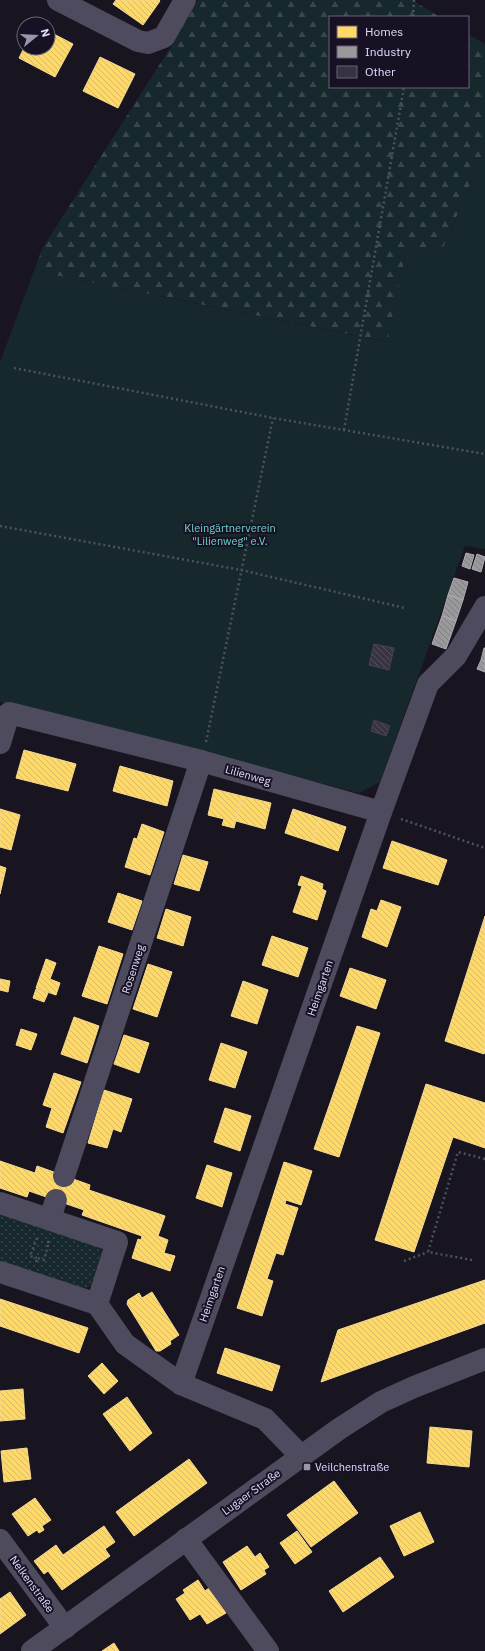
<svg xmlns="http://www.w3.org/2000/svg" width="485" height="1651" font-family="'IBM Plex Sans',sans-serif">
	<defs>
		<pattern id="grass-dots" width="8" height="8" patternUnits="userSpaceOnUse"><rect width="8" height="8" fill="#16282c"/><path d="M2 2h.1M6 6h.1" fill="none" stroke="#38474c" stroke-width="1.8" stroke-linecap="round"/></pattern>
		<pattern id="forest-firs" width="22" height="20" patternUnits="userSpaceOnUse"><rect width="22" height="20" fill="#16282c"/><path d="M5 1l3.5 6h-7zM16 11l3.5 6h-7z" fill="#38474c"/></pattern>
		<pattern id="homes-back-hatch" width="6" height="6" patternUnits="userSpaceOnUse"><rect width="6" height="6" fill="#ffd966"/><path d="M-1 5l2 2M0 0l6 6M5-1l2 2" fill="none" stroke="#dabb61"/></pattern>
		<pattern id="industry-back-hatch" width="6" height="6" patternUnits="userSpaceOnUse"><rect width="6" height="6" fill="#999"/><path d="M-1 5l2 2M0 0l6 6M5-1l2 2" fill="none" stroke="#807f82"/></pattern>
		<pattern id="building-back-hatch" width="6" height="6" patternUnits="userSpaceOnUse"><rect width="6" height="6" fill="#383342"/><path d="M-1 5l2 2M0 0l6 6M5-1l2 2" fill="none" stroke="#54505e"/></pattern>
	</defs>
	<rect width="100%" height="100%" fill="#191520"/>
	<polygon fill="url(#grass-dots)" points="0,1211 102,1248 104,1256 95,1284 87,1288 79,1287 0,1261"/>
	<polygon fill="url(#forest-firs)" points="198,0 412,0 440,17 330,17 330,87 468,87 468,34 485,44 485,150 441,253 407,247 388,342 34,271 42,249 172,45"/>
	<polygon fill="#16282c" points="485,150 485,549 465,546 380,782 359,793 0,702 0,362 34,271 387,342 407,247 441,253"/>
	<g fill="url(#homes-back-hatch)" stroke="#f6d993">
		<polygon points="116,0 159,0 160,1 143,25 113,4"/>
		<polygon points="48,31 73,44 55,77 19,58 24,48 48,48"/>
		<polygon points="100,57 135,74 118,108 83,91"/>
		<polygon points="24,750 76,764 68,791 16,778"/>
		<polygon points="120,766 173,781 167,806 113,791"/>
		<polygon points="214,789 242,796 234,828 222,825 224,819 208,815"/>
		<polygon points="242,796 271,803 265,829 236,821"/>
		<polygon points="0,809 20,815 11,850 0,847"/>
		<polygon points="293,809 320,818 312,842 285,833"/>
		<polygon points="320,818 346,827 338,851 312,842"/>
		<polygon points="142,824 164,832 150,875 125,867 134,838 137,839"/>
		<polygon points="392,841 447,860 438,885 383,868"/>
		<polygon points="183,855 208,862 199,891 174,884"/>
		<polygon points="0,866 6,868 0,894"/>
		<polygon points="301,876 323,884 322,889 326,891 317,920 293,912 302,886 298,885"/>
		<polygon points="118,893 142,901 132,930 108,922"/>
		<polygon points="381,900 401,907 387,947 362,937 371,909 377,911"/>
		<polygon points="166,909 191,917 183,946 157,938"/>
		<polygon points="485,916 485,1051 484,1054 445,1041"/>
		<polygon points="272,936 308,948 298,977 262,965"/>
		<polygon points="99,946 123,954 107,1004 82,996"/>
		<polygon points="46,959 56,963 50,979 60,983 56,995 36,988"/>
		<polygon points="148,964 172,972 157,1017 133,1009"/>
		<polygon points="350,968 386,980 376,1009 340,996"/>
		<polygon points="0,979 10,981 8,992 0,990"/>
		<polygon points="243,981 268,990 257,1024 231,1016"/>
		<polygon points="36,989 48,993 44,1002 33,998"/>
		<polygon points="74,1017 99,1026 87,1063 61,1054"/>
		<polygon points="357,1026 380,1033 339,1157 314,1149"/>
		<polygon points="21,1029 37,1034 31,1050 16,1045"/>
		<polygon points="124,1035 149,1043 139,1073 114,1064"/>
		<polygon points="221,1043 247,1052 235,1088 209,1080"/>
		<polygon points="54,1073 81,1082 63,1133 46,1127 52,1108 43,1105"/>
		<polygon points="426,1084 485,1103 485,1148 453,1137 414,1252 375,1240"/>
		<polygon points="104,1090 132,1099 121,1132 113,1129 107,1148 88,1143"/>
		<polygon points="225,1108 251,1116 240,1151 214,1142"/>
		<polygon points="0,1161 35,1173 37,1166 90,1185 89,1190 165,1216 158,1236 168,1240 164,1253 175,1256 170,1271 132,1258 138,1239 141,1240 142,1236 82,1215 84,1210 29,1191 27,1197 0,1188"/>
		<polygon points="284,1162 312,1171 301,1205 286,1200 285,1204 298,1208 283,1255 276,1253 267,1279 273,1281 262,1316 237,1308"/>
		<polygon points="207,1165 232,1173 222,1207 196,1198"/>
		<polygon points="485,1280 485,1323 321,1382 338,1330"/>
		<polygon points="152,1292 179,1335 170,1341 171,1344 160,1351 156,1351 127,1304 128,1300 139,1293 142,1298"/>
		<polygon points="0,1299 88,1328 79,1353 0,1326"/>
		<polygon points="225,1348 280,1366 272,1391 217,1373"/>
		<polygon points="102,1363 118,1381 104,1394 88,1376"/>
		<polygon points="23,1389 25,1419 0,1421 0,1391"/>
		<polygon points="127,1397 152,1433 130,1451 103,1414"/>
		<polygon points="430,1427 472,1431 469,1467 427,1463"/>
		<polygon points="27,1448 31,1479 4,1482 1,1451"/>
		<polygon points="189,1459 207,1483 134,1536 116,1512"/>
		<polygon points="334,1481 358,1513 311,1547 287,1515"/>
		<polygon points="35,1498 51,1520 42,1526 44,1530 39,1533 37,1530 28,1536 12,1514"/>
		<polygon points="420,1512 434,1542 404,1556 390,1526"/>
		<polygon points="104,1526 115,1542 105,1549 110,1556 62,1590 48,1571 44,1574 34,1561 56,1545 63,1555"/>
		<polygon points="297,1531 312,1552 295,1564 280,1543"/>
		<polygon points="247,1546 255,1557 260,1553 269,1567 264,1570 266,1574 241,1590 223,1562"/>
		<polygon points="380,1557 394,1577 343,1612 329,1591"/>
		<polygon points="198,1580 205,1591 209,1588 226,1613 207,1624 200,1614 190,1620 176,1599 185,1593 183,1590"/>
		<polygon points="10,1592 26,1615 0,1634 0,1599"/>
		<polygon points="114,1643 119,1651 102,1651"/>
	</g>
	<g fill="url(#industry-back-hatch)" stroke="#afacb6">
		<polygon points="466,553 474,555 470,569 462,566"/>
		<polygon points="477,554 485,557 481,572 472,569"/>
		<polygon points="454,578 468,582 463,600 448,595"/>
		<polygon points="448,595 463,600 456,621 442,616"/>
		<polygon points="442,616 456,621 446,649 432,644"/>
		<polygon points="484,648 485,648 485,662 481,660"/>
		<polygon points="481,660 485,662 485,672 477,669"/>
	</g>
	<g fill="url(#building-back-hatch)" stroke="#474153">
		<polygon points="374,644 394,648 389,670 369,665"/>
		<polygon points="374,720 390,726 386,736 371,731"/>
	</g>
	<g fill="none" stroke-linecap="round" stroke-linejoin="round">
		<g stroke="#4b5260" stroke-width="2.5" stroke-dasharray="2 3" stroke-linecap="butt">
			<polyline points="413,17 414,0"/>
			<polyline points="14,368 273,418 485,454"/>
			<polyline points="344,430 404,87"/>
			<polyline points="0,526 241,570 405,608"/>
			<polyline points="206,742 273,418"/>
			<polyline points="401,819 485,848"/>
			<polyline points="37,1238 30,1256 37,1258"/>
			<polyline points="472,1260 428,1252 458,1152 485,1159"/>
			<polyline points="404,1261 428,1252"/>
			<polyline points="36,1262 37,1258 44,1260 49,1242 47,1242"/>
		</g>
		<g stroke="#4f4b5f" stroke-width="22">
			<polyline points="58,0 138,41 148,43 164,37 185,0"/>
			<polyline points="0,743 9,713 201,761 381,812"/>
			<polyline points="64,1176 201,761"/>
			<polyline points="0,1203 117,1242 97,1304"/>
			<polyline points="50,1219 56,1200"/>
			<polyline points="0,1272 97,1304"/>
			<polyline points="97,1304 125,1344 181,1384 265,1419 301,1456"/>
			<polyline points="181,1384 381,812 428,684 456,656 485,607"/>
			<polyline points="186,1539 268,1651"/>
			<polyline points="0,1540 65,1628"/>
			<polyline points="32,1651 339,1429 381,1402 414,1387 485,1359"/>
		</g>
	</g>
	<rect fill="#9c94ae" stroke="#181124" stroke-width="1.5" x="303" y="1463" width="8" height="8" rx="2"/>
	<g text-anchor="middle" stroke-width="4" stroke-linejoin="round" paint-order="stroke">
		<g font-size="11" fill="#6cd4ca" stroke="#181124">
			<text x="230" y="532">Kleingärtnerverein<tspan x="230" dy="13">"Lilienweg" e.V.</tspan></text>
		</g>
		<g font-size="11" fill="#e2d9fb" stroke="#181124">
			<text transform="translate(248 775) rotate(16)" y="4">Lilienweg</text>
			<text transform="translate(133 969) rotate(-72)" y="4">Rosenweg</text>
			<text transform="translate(320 988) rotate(-71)" y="4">Heimgarten</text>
			<text transform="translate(212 1294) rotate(-71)" y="4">Heimgarten</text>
			<text transform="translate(251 1492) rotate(-36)" y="4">Lugaer Straße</text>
			<text transform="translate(32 1584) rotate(54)" y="4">Nelkenstraße</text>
		</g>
		<g font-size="11" fill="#e2d9fb" stroke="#181124" text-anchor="start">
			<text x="315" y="1471">Veilchenstraße</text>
		</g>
	</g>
	<rect x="329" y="16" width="140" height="72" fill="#181124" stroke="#69617a"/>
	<rect x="337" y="26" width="20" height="12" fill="#ffd966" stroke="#69617a"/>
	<text x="365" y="36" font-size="12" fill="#e2d9fb">Homes</text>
	<rect x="337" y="46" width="20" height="12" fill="#999999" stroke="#69617a"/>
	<text x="365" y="56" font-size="12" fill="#e2d9fb">Industry</text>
	<rect x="337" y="66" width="20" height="12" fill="#383342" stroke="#69617a"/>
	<text x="365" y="76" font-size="12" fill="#e2d9fb">Other</text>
	<g transform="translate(36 36) rotate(72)"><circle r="19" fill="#181124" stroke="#69617a"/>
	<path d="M0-3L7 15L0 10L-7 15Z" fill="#9c94ae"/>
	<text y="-6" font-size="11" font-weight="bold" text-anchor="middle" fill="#e2d9fb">N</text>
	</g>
</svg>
